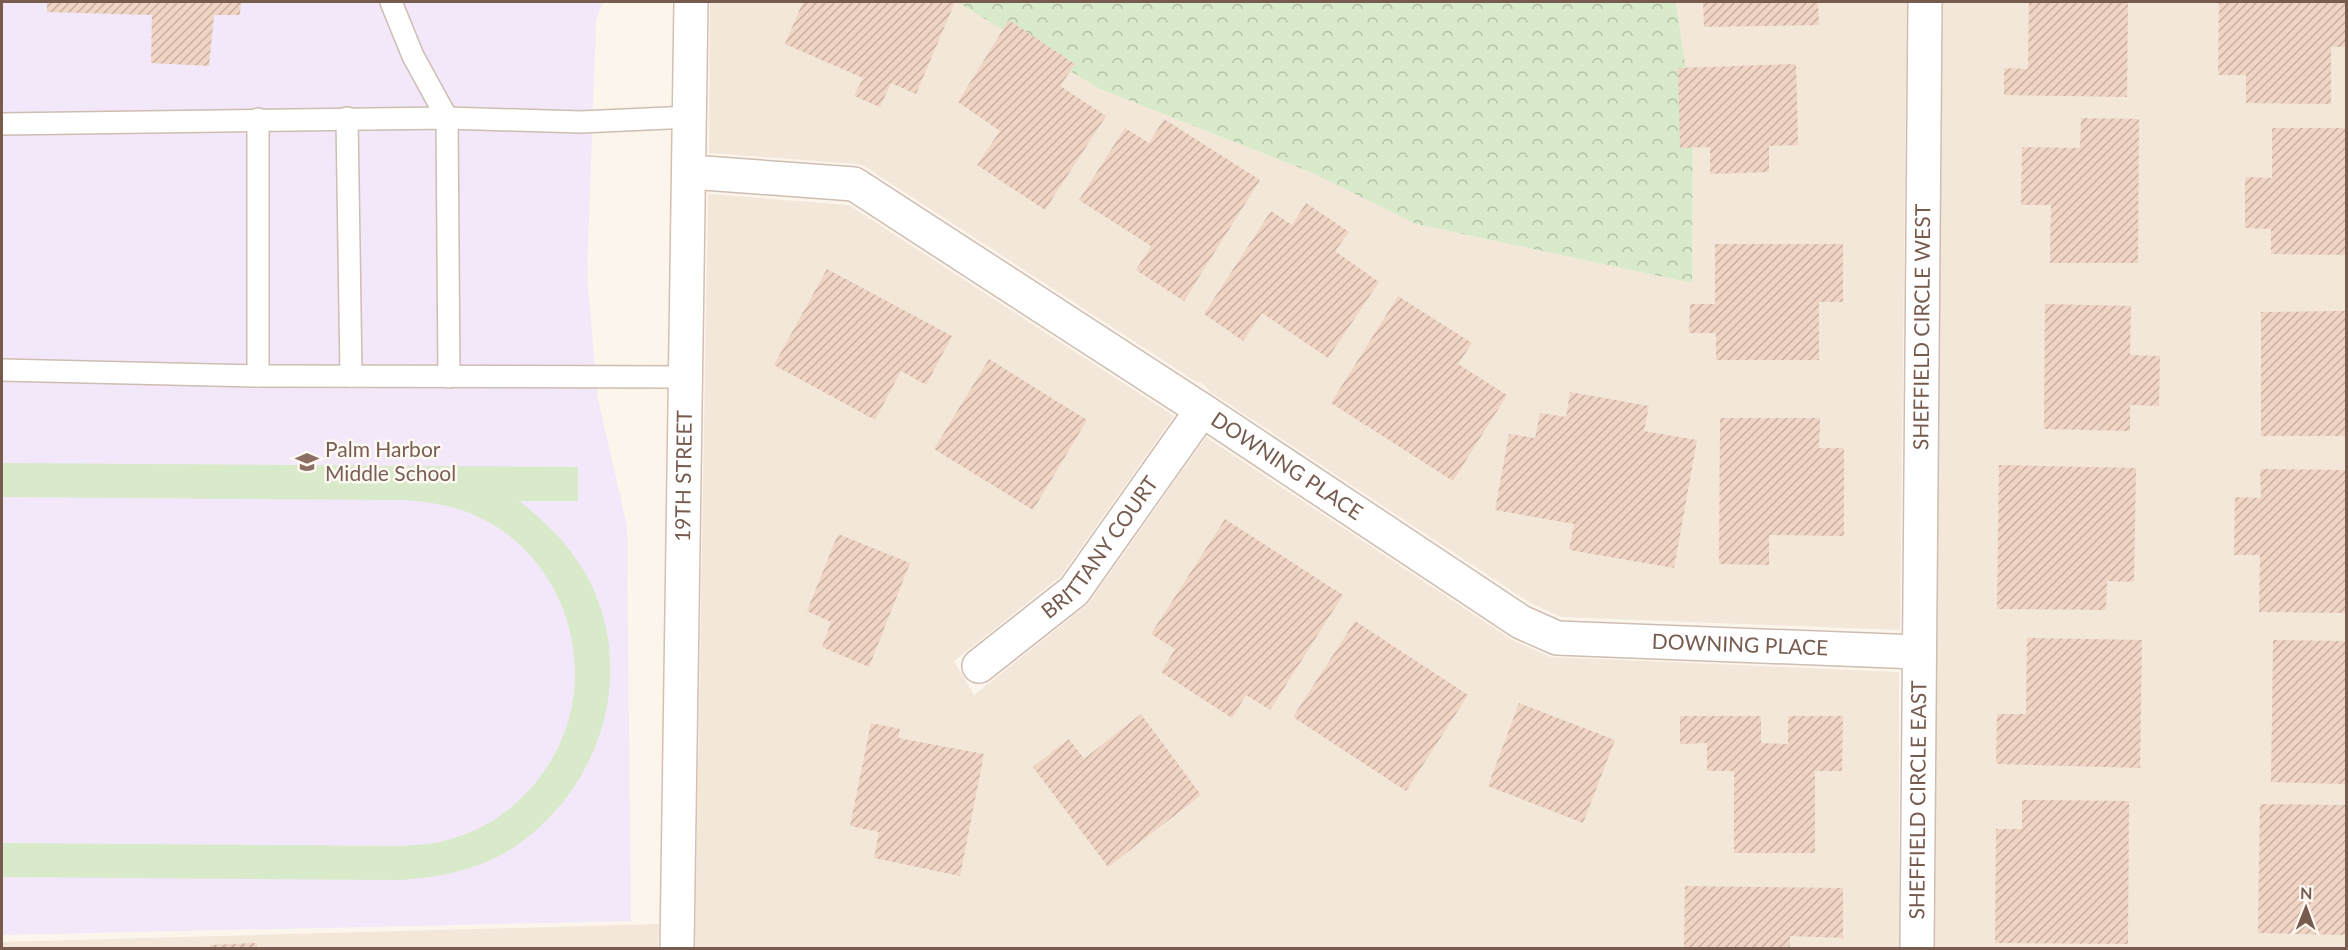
<svg xmlns="http://www.w3.org/2000/svg" width="2348" height="950" font-family="Lato,sans-serif">
	<defs>
		<pattern id="forest-crowns" width="20" height="18" patternUnits="userSpaceOnUse" patternTransform="scale(1.5)"><rect width="20" height="18" fill="#d8eaca"/><path d="M2 6a3 3 0 1 1 6 0M12 15a3 3 0 1 1 6 0" fill="none" stroke="#b4c1a6"/></pattern>
		<pattern id="building-hatch" width="6" height="6" patternUnits="userSpaceOnUse" patternTransform="scale(1.5)"><rect width="6" height="6" fill="#f0d4c4"/><path d="M-1 1l2-2M0 6l6-6M5 7l2-2" fill="none" stroke="#c7afa2"/></pattern>
	</defs>
	<rect width="100%" height="100%" fill="#fcf5ec"/>
	<g fill="#f3e7da">
		<polygon points="710,2 957,2 1100,89 1308,171 1416,224 1692,283 1693,120 1676,2 1907,2 1900,630 1561,617 1530,603 1212,393 1200,381 1198,383 864,166 856,164 709,153"/>
		<polygon points="1943,2 2346,2 2346,948 1935,948 1936,652"/>
		<polygon points="708,194 849,205 1174,416 1061,576 954,661 974,695 1088,604 1206,437 1512,640 1551,657 1899,672 1899,948 695,948"/>
		<polygon points="659,924 658,948 2,948 2,942"/>
	</g>
	<polygon fill="#f2e8f9" points="2,2 603,2 596,20 587,276 598,399 627,526 631,921 2,935"/>
	<polygon fill="url(#forest-crowns)" points="957,2 1676,2 1693,120 1692,283 1416,224 1308,171 1100,89"/>
	<path fill="#d8eaca" d="M 2,463 L 578,467 L 578,501 L 519,501 C 538,516 556,532 571,552 C 641,643 613,773 524,840 C 488,868 444,877 400,880 L 2,877 L 2,843 L 401,846 C 419,845 437,844 454,838 C 494,826 527,799 549,764 C 602,681 571,564 483,519 C 458,506 431,502 404,500 L 2,497 Z"/>
	<g fill="url(#building-hatch)">
		<polygon points="47,2 241,2 240,15 214,15 209,66 151,63 152,15 47,12"/>
		<polygon points="803,2 955,2 916,94 891,83 880,107 854,96 863,78 785,44"/>
		<polygon points="1703,2 1818,2 1819,25 1704,27"/>
		<polygon points="2029,2 2128,2 2127,97 2004,95 2004,68 2028,69"/>
		<polygon points="2219,2 2346,2 2346,47 2331,47 2331,104 2246,103 2246,75 2218,75"/>
		<polygon points="1009,20 1075,64 1060,86 1106,116 1045,210 977,165 1000,131 958,102"/>
		<polygon points="1796,64 1798,145 1769,146 1769,172 1710,174 1710,147 1680,148 1678,68"/>
		<polygon points="2081,118 2139,119 2138,263 2050,263 2051,205 2021,205 2022,147 2080,148"/>
		<polygon points="1164,119 1260,180 1184,301 1136,270 1151,246 1079,200 1125,128 1149,143"/>
		<polygon points="2272,128 2346,128 2346,255 2271,254 2271,229 2245,228 2245,177 2272,178"/>
		<polygon points="1306,203 1349,232 1335,251 1379,282 1328,358 1262,313 1243,341 1204,314 1271,211 1292,225"/>
		<polygon points="1715,244 1843,244 1843,302 1819,302 1819,360 1716,360 1716,333 1689,333 1690,304 1715,304"/>
		<polygon points="827,269 952,336 926,385 901,371 875,420 774,365"/>
		<polygon points="1398,296 1472,343 1458,364 1507,395 1453,481 1331,403"/>
		<polygon points="2045,304 2131,306 2130,355 2160,356 2159,406 2130,405 2130,431 2044,429"/>
		<polygon points="2346,311 2346,436 2261,436 2261,312"/>
		<polygon points="989,359 1087,420 1033,510 934,449"/>
		<polygon points="1570,392 1649,406 1644,431 1697,440 1674,568 1569,550 1574,524 1495,510 1509,434 1535,438 1540,413 1566,417"/>
		<polygon points="1720,418 1820,418 1819,448 1844,448 1844,536 1769,535 1769,565 1719,564"/>
		<polygon points="1999,465 2136,468 2134,582 2107,581 2106,610 1997,609"/>
		<polygon points="2260,469 2346,470 2346,613 2259,612 2260,555 2234,555 2235,497 2261,498"/>
		<polygon points="1225,519 1343,595 1270,710 1246,695 1232,718 1161,672 1175,649 1151,634"/>
		<polygon points="838,534 910,563 869,667 822,647 831,622 807,611"/>
		<polygon points="1355,621 1468,695 1406,791 1293,717"/>
		<polygon points="2027,638 2142,640 2140,768 1996,764 1997,714 2026,714"/>
		<polygon points="2273,640 2346,641 2346,784 2271,782"/>
		<polygon points="1519,703 1615,740 1583,823 1488,786"/>
		<polygon points="1141,714 1201,795 1108,867 1033,767 1069,739 1084,759"/>
		<polygon points="1680,716 1761,716 1761,743 1788,744 1788,716 1843,716 1842,771 1815,771 1815,853 1734,853 1734,771 1707,771 1707,743 1680,744"/>
		<polygon points="871,723 900,729 898,738 984,754 960,876 874,858 879,832 850,826"/>
		<polygon points="2022,800 2129,801 2128,944 1995,943 1996,829 2022,829"/>
		<polygon points="2260,804 2346,805 2346,935 2258,933"/>
		<polygon points="1685,886 1843,888 1843,938 1790,936 1790,948 1684,948"/>
		<polygon points="257,943 257,948 210,948 210,945"/>
	</g>
	<g fill="none" stroke-linecap="round" stroke-linejoin="round">
		<g stroke="#cebdb1" stroke-width="24">
			<g id="lane">
				<polyline points="391,2 413,56 447,118 449,377"/>
				<polyline points="347,118 351,376"/>
				<polyline points="258,119 258,376"/>
				<polyline points="2,124 447,118 581,122 690,117"/>
				<polyline points="2,370 258,376 686,377"/>
			</g>
		</g>
		<g stroke="#cebdb1" stroke-width="36">
			<g id="street">
				<path id="s1" d="M 690,172 L 854,184 L 1202,410 L 1521,622 L 1557,638 L 1918,652"/>
				<path id="s2" d="M 979,666 L 1074,591 L 1202,410"/>
				<path id="s3" d="M 1917,948 L 1925,2"/>
			</g>
		</g>
		<g stroke="#d4bfb1" stroke-width="36">
			<g id="secondary">
				<path id="s4" d="M 677,948 L 691,2"/>
			</g>
		</g>
		<use href="#lane" stroke="#fff" stroke-width="21"/>
		<use href="#street" stroke="#fff" stroke-width="33"/>
		<use href="#secondary" stroke="#fff" stroke-width="33"/>
	</g>
	<defs>
		<g id="school-bare" transform="scale(1.8)"><path d="M0-5L7-2L0 1L-7-2ZM-4 1L0 2.5L4 1V4Q0 6-4 4Z" fill="#8d6e63" stroke="#fef9f2" stroke-width="2.5" paint-order="stroke"/></g>
	</defs>
	<g fill-rule="evenodd">
		<use href="#school-bare" x="307" y="462"/>
	</g>
	<g text-anchor="middle" stroke-width="5" stroke-linejoin="round" paint-order="stroke">
		<g font-size="21" fill="#775b4f" stroke="#fef9f2">
			<text dy="7" stroke="none"><textPath href="#s3" startOffset="621">SHEFFIELD CIRCLE WEST</textPath></text>
			<text dy="7" stroke="none"><textPath href="#s1" startOffset="681">DOWNING PLACE</textPath></text>
			<text dy="7" stroke="none"><textPath href="#s4" startOffset="472">19TH STREET</textPath></text>
			<text dy="7" stroke="none"><textPath href="#s2" startOffset="171">BRITTANY COURT</textPath></text>
			<text dy="7" stroke="none"><textPath href="#s1" startOffset="1185">DOWNING PLACE</textPath></text>
			<text dy="7" stroke="none"><textPath href="#s3" startOffset="148">SHEFFIELD CIRCLE EAST</textPath></text>
		</g>
		<g font-size="21" fill="#785e54" stroke="#fef9f2" text-anchor="start">
			<text x="325" y="457">Palm Harbor<tspan x="325" dy="24">Middle School</tspan></text>
		</g>
	</g>
	<rect width="2348" height="950" fill="none" stroke="#775b4f" stroke-width="6"/>
	<g transform="translate(2306 908) rotate(1)" stroke="#fef9f2" stroke-width="4.5" paint-order="stroke">
	<path d="M0-4.5L10 22L0 15L-10 22Z" fill="#775b4f"/>
	<text y="-9" font-size="16" font-weight="bold" text-anchor="middle" fill="#775b4f">N</text>
	</g>
</svg>
